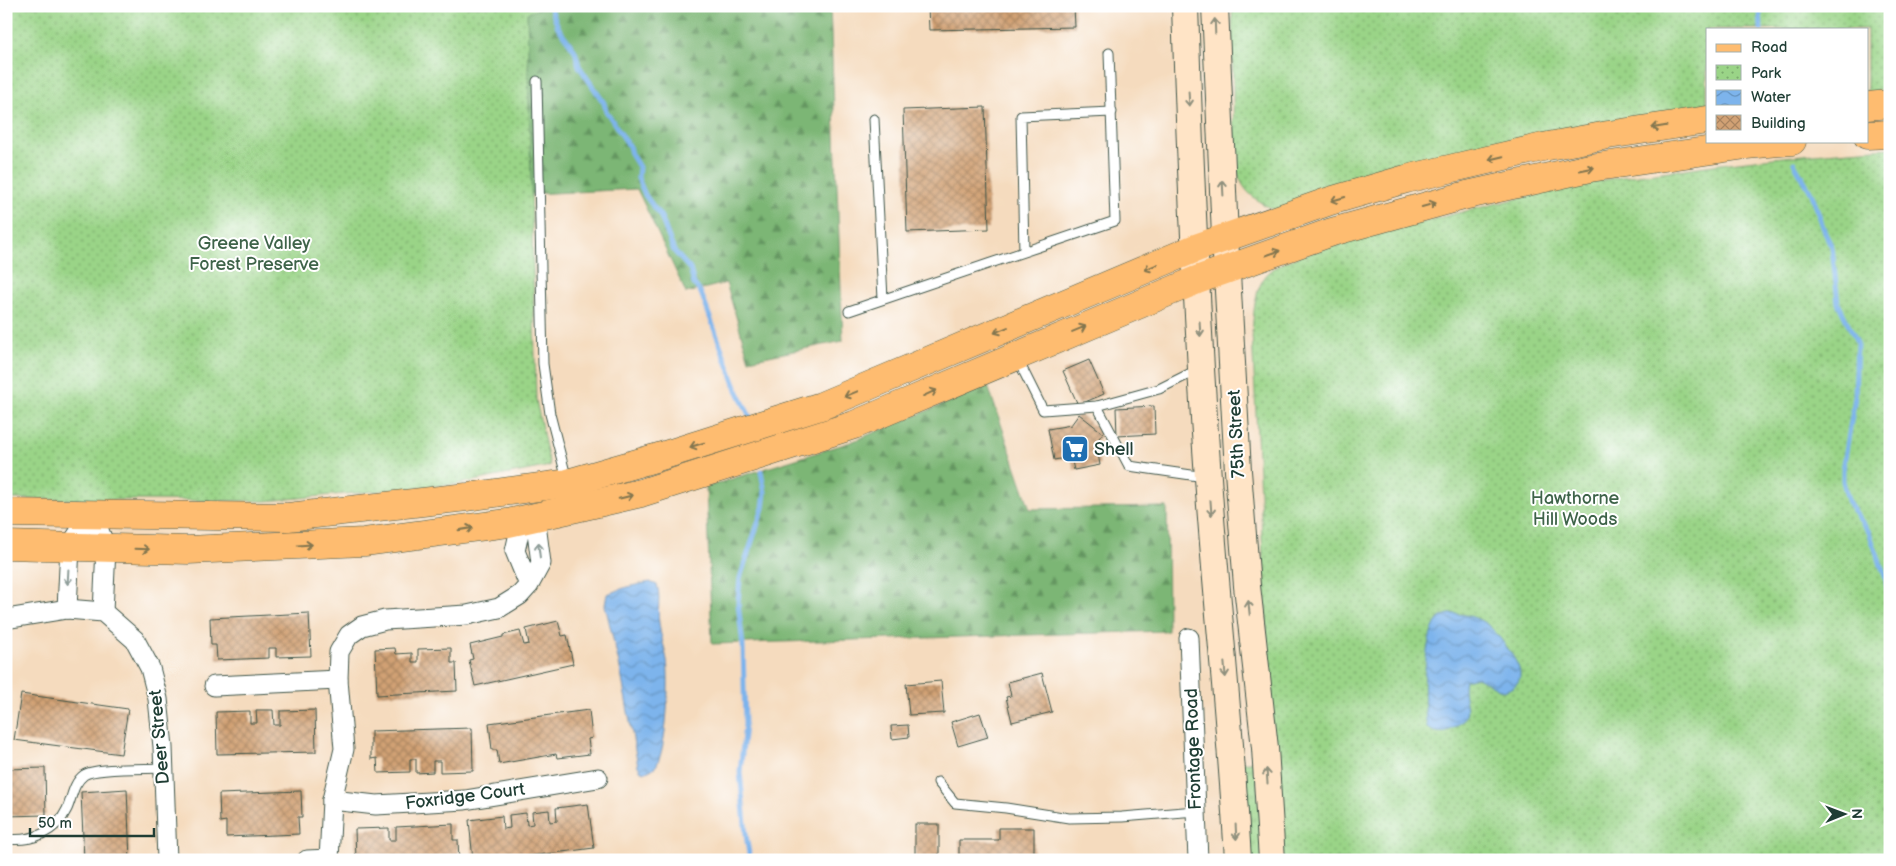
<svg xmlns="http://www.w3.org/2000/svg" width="1896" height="866" font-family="'Balsamiq Sans',sans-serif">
	<defs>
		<pattern id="grass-tufts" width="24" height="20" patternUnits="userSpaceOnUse" patternTransform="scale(1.25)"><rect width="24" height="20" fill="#9ad487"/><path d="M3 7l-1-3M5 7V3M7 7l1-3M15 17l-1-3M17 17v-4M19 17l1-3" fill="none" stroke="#7dad6f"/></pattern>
		<pattern id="forest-firs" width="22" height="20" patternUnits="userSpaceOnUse" patternTransform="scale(1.25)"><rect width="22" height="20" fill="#7bb674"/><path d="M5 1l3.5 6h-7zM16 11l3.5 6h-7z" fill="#649560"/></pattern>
		<pattern id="park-dots" width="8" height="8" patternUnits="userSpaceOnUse" patternTransform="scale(1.25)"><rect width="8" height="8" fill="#9ad487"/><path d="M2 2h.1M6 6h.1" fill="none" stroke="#7dad6f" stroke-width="1.8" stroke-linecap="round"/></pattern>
		<pattern id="water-waves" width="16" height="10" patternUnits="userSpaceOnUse" patternTransform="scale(1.25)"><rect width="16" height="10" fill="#7db4ec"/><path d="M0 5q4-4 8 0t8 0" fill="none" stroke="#6694c0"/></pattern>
		<pattern id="building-cross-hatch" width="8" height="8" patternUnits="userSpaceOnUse" patternTransform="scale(1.25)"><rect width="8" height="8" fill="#d1a174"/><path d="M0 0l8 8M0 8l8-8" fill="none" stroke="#a98460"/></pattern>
	</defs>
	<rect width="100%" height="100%" fill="#fff"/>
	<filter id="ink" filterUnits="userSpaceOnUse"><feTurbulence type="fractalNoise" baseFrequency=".02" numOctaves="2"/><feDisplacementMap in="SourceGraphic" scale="10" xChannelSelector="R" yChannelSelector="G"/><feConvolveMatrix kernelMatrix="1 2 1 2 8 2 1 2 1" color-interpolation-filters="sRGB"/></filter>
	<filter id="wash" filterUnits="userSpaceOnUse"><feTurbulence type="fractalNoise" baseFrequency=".0096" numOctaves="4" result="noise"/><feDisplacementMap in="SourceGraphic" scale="20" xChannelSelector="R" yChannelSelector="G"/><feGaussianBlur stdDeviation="1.12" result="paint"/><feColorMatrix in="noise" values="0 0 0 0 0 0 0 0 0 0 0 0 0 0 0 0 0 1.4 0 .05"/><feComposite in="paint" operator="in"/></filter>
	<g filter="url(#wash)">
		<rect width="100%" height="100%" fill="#f5dbbe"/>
		<polygon fill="url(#grass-tufts)" stroke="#5c885e" points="1256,761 1262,860 1248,860 1242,763"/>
		<g fill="url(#forest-firs)" stroke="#4d7a54">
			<polygon points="523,6 830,6 843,341 749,360 726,283 686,293 637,189 531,194 527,13"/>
			<polygon points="988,386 1030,509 1167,507 1168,631 712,644 706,487 851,442"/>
		</g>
		<g fill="url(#park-dots)" stroke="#5c885e">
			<polygon points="6,6 548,6 527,13 536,400 550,466 458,484 265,501 6,499"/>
			<path d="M 1232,6 L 1890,6 L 1890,90 L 1867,92 L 1867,29 L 1707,29 L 1707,110 L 1489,144 L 1274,210 C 1249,197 1241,189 1234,161 Z"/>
			<path d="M 1890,148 L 1890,860 L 1278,860 L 1252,333 C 1254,312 1254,283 1272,270 C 1290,255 1344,244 1368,237 C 1446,215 1525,196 1604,180 C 1626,176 1649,174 1671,171 C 1744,160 1817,153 1890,148 Z"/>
		</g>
		<g fill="url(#water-waves)" stroke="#4e7890">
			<path d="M 650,582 L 657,585 C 661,597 657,610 659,623 C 660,635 665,647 667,660 C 670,680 667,749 656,766 C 654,768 649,771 646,772 L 641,771 L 638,766 L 620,668 L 605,605 L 607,594 L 627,587 Z"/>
			<path d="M 1449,614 C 1463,613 1479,617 1490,627 C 1498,634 1520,663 1520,673 C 1521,684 1511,689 1503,691 L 1477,677 L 1465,680 C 1460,704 1480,715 1449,730 C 1440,734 1434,733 1427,727 C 1423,705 1421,630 1442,616 C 1444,615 1447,615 1449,614 Z"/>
		</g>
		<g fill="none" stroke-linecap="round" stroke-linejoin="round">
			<g stroke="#7db4ec" stroke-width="5">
				<polyline points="550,6 558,27 575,51 579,66 604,103 606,111 629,146 631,154 639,167 638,178 645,195 661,217 674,251 690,269 694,284 701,293 737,390 751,419"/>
				<polyline points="1760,6 1761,29"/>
				<polyline points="1794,163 1812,194 1825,233 1832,247 1838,303 1857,342 1855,397 1843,470 1843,481 1849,504 1869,532 1886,579 1890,604"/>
				<polyline points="750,860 746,835 740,772 745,725 743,646 738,603 740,578 763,508 765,493 761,471"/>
			</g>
		</g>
		<g id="blocks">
			<g fill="url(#building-cross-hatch)">
				<polygon points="928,6 1074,6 1075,27 929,30"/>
				<polygon points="985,107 989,229 907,232 903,110"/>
				<polygon points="1089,360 1104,394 1078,405 1063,371"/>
				<polygon points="1154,406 1155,434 1117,436 1116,408"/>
				<polygon points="1079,414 1103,433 1096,442 1100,465 1074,470 1071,457 1054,460 1048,429 1071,425"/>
				<polygon points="309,613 311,656 276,657 276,648 269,648 269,658 217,660 216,645 211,645 210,618"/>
				<polygon points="558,621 562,636 567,635 573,664 475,686 469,660 473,659 470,645 503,637 503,635 520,631 524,645 529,644 526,629"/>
				<polygon points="395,648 396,654 412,653 412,662 418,662 418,649 451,648 451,663 456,663 457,691 377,695 375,649"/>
				<polygon points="1042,673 1052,712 1012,722 1006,697 1011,696 1008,682"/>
				<polygon points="941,681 944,713 909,715 906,684"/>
				<polygon points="21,694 128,709 121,754 14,740"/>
				<polygon points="256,710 273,710 274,725 280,725 280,711 315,710 316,752 217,754 216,712 250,711 250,723 257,723"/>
				<polygon points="589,710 592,738 588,739 590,754 557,758 556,754 499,764 497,750 492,750 489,723"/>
				<polygon points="980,713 988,737 958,746 951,722"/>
				<polygon points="908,725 909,737 892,739 891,726"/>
				<polygon points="472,728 473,771 440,772 440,761 433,761 433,772 416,773 416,759 410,759 410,772 378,773 377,758 371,759 371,731"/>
				<polygon points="45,768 46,815 6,816 6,769"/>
				<polygon points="127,789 130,860 84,860 81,792"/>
				<polygon points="301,791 302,817 298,817 299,834 226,837 226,821 220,822 219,794"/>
				<polygon points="588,804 594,848 498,860 473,860 469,820 502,816 503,829 510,828 509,815 526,813 527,825 533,824 532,812 549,810 550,822 557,821 556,808"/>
				<polygon points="453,824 453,840 458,840 459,860 356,860 355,829 389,828 389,840 396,840 396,827"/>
				<rect x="915" y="824" width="24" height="34"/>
				<polygon points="999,828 1034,828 1034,859 959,858 959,840 999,840"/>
			</g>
		</g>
	</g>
	<g filter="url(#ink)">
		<use href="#blocks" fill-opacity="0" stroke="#3f5549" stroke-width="1"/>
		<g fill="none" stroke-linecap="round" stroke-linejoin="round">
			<g stroke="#3f5549" stroke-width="11">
				<g id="lane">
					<polyline points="537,81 543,364 550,414 567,480"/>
					<polyline points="874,119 883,299"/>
					<polyline points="1024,251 1021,116 1112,112"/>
					<polyline points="849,311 1115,221 1109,53"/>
					<polyline points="1018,360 1043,410 1097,406 1159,389 1199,369"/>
					<polyline points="1097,406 1129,466 1205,477"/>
					<polyline points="938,782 955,803 1006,808 1069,818 1122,817 1196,811"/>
					<path d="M 6,839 C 31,842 56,833 67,809 C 72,798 73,783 84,775 C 95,767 147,769 163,768"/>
				</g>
			</g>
			<g stroke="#3f5549" stroke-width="21">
				<g id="street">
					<polyline points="67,609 70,546 92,513 106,548 103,612"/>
					<polyline points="6,619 67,609 103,612 135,640 150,668 158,699 163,747 167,860"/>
					<polyline points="1189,638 1198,860"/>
					<polyline points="214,686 338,680"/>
					<polyline points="332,800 376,805 465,800 598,778"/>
					<polyline points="307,860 329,859"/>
					<polyline points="329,860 332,800 344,749 338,680 339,652 349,635 362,626 385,620 467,615 499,608 520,595 529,585 541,563 537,532 522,520 515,551 529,585"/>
				</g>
			</g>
			<g stroke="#3f5549" stroke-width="28">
				<g id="secondary">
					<path d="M 1185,6 C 1190,164 1197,321 1208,478 C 1217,606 1231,732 1238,860"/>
					<polyline points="1215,6 1225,237 1238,471 1247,586 1265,748 1272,860"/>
				</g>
			</g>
			<g stroke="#3f5549" stroke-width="29">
				<g id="primary">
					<polyline points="1867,106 1890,104"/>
					<polyline points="1867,135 1890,134"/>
					<polyline points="6,513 288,517 467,497 568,483 655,458 821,406 1196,248 1330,201 1406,179 1543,147 1608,135 1707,120"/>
					<polyline points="6,545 188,550 364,542 508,523 576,508 641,493 854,425 1197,280 1332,232 1467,195 1590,168 1746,145 1792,141"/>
				</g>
			</g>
			<use href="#lane" stroke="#fff" stroke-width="9"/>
			<use href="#street" stroke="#fff" stroke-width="19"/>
			<use href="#secondary" stroke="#ffe4c6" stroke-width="26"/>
			<use href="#primary" stroke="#febc70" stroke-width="28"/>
		</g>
		<defs><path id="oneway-shaft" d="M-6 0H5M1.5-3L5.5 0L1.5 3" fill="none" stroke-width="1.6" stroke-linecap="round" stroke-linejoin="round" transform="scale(1.25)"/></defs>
		<g stroke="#8f907d">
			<use href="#oneway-shaft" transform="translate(1215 26) rotate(-92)"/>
			<use href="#oneway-shaft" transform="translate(1189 99) rotate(87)"/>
			<use href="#oneway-shaft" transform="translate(1223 188) rotate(-93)"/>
			<use href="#oneway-shaft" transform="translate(1200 329) rotate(87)"/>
			<use href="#oneway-shaft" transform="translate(1211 508) rotate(86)"/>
			<use href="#oneway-shaft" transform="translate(1249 608) rotate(-96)"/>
			<use href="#oneway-shaft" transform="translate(1225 670) rotate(85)"/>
			<use href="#oneway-shaft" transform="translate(1267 776) rotate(-94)"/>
			<use href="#oneway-shaft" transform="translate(1236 832) rotate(87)"/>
		</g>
		<g stroke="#83764f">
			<use href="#oneway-shaft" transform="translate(1659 127) rotate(171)"/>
			<use href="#oneway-shaft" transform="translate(1496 158) rotate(167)"/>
			<use href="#oneway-shaft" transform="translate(1587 169) rotate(-11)"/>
			<use href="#oneway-shaft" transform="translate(1338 199) rotate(164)"/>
			<use href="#oneway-shaft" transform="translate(1429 205) rotate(-15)"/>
			<use href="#oneway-shaft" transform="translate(1273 253) rotate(-19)"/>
			<use href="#oneway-shaft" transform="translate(1151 267) rotate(157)"/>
			<use href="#oneway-shaft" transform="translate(1079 329) rotate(-23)"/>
			<use href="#oneway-shaft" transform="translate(1001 330) rotate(157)"/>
			<use href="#oneway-shaft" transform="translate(930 393) rotate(-24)"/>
			<use href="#oneway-shaft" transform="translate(851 394) rotate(158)"/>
			<use href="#oneway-shaft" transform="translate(697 445) rotate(163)"/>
			<use href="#oneway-shaft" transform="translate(626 497) rotate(-13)"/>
			<use href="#oneway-shaft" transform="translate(466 529) rotate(-9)"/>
			<use href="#oneway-shaft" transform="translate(305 545) rotate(-4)"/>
			<use href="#oneway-shaft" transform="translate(142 549) rotate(2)"/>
		</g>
		<g stroke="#8f9e9a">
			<use href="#oneway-shaft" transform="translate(539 550) rotate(-97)"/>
			<use href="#oneway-shaft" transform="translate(68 577) rotate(93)"/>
		</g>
	</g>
	<defs>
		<g id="supermarket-square" transform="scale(1.4375)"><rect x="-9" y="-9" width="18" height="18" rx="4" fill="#1f6fb2" stroke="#fff"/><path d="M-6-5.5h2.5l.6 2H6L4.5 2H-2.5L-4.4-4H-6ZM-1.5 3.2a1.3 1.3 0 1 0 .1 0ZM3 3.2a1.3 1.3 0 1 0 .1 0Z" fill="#fff"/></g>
	</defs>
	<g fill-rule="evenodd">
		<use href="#supermarket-square" x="1075" y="449"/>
	</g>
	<g text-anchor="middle" stroke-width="4" stroke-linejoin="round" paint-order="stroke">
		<g font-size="18" fill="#3e6349" stroke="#fff">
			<text x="254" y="249">Greene Valley<tspan x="254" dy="21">Forest Preserve</tspan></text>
			<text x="1575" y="504">Hawthorne<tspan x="1575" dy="21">Hill Woods</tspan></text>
		</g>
		<g font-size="18" fill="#1f3d34" stroke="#fff">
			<text transform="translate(1236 434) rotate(-93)" y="6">75th Street</text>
			<text transform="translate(159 737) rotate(-95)" y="6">Deer Street</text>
			<text transform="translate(1193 749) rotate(-92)" y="6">Frontage Road</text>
			<text transform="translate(465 796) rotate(-7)" y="6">Foxridge Court</text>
		</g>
		<g font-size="18" fill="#1f3d34" stroke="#fff" text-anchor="start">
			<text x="1094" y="455">Shell</text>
		</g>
	</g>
	<rect width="1896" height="866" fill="none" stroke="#fff" stroke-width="25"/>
	<rect x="1706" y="28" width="162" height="115" fill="#ffffff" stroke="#a5b1ae"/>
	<rect x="1716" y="44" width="25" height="8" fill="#febc70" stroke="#a5b1ae"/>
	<text x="1751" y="52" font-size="15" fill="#1f3d34">Road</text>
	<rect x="1716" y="65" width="25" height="15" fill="url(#park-dots)" stroke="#a5b1ae"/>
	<text x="1751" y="78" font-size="15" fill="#1f3d34">Park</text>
	<rect x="1716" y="90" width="25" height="15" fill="url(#water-waves)" stroke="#a5b1ae"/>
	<text x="1751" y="102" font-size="15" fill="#1f3d34">Water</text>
	<rect x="1716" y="115" width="25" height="15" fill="url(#building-cross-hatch)" stroke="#a5b1ae"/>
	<text x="1751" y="128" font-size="15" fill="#1f3d34">Building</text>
	<g transform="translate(1844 814) rotate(89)" stroke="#ffffff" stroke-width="4" paint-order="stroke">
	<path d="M0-4L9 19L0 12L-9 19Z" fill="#1f3d34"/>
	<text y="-8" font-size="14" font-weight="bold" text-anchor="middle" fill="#1f3d34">N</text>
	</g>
	<path d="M30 828v8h124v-8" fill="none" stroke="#1f3d34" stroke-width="2.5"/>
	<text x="38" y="828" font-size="15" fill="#1f3d34" stroke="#ffffff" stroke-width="4" paint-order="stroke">50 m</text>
</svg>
